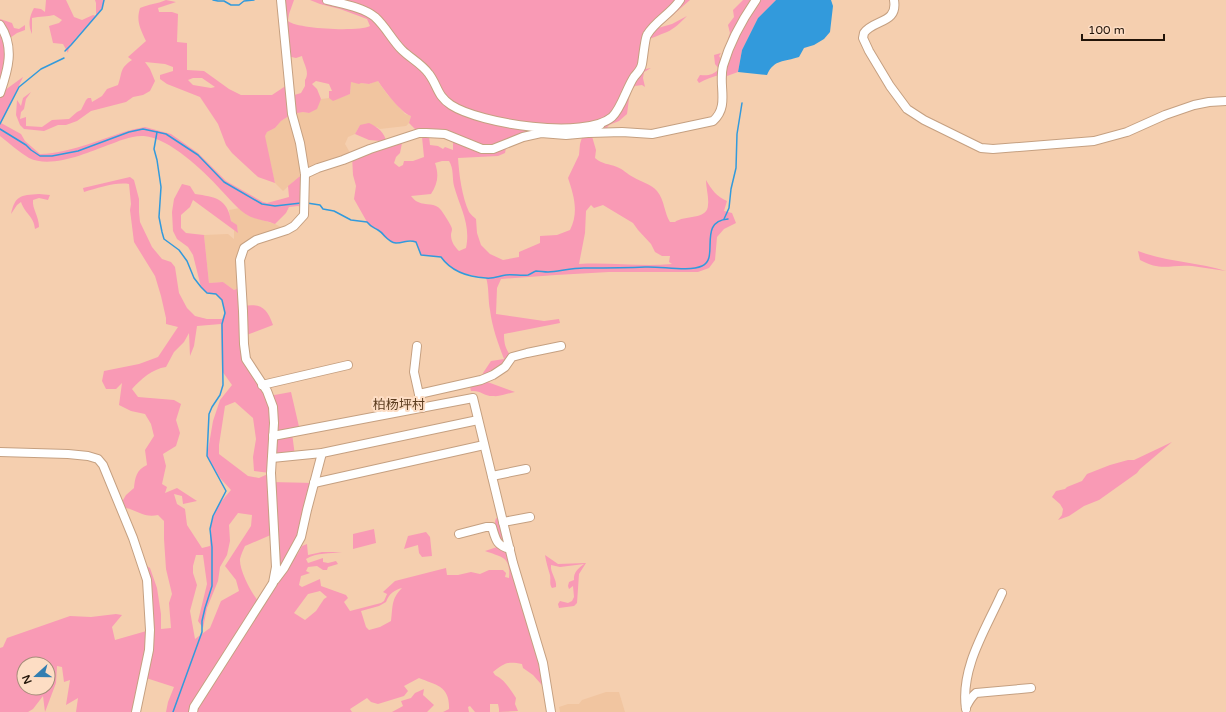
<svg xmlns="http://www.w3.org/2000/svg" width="1226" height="712" font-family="'Varela Round','Noto Sans SC',sans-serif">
	<rect width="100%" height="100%" fill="#f5cfaf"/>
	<g fill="#f1c5a0">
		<polygon points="377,80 387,94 405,114 411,116 409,123 406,126 380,129 377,127 360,125 355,134 348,137 345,144 352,156 294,181 283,191 275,183 264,136 267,132 275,128 281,121 292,114 303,112 309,113 321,99 329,98 333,100 350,94 351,82 370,84"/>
		<polygon points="240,208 249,216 275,224 287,230 244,248 241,287 234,290 223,282 209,283 204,235 228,234 234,239 234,230 238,232 237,226 231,221 229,210"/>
		<polygon points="606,692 619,692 625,712 560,712 559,707 568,704 579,704 582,700"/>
	</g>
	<g fill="#f99ab5" fill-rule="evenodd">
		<path d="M 46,0 L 66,0 L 74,17 L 82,20 L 93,15 L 96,16 L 96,3 L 95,0 L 104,0 C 103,3 103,7 101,9 C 94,22 69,40 68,53 L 63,44 L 53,43 L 49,26 L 59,23 L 62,20 L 54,15 C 47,17 40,16 32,18 L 32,34 C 28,25 29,17 34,8 L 41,9 L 45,12 Z"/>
		<path d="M 166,0 L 176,2 L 158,8 L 159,12 L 172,12 L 178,14 L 177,42 L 187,43 L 187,70 L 204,71 L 229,89 L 241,95 L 272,95 L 290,83 L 291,96 L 301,93 L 305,86 L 305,80 C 310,72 304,65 302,56 L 296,58 L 287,56 L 281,0 L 294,0 L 289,14 L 288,21 C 297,29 359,32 370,26 L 367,19 L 340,9 L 320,4 L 310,0 L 690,0 L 658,28 L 672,24 L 687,16 C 681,22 674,29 667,32 C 660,35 653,37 646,41 L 640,70 L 651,68 L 644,72 L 643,78 L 645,87 L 642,85 L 635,86 L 630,91 L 627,114 L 619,121 L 609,125 L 606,129 L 591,133 L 596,150 L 595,158 C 603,165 608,163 617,167 C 623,169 627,174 633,177 C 641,182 651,184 657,191 C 665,201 664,213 670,222 L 675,222 C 684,215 708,220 708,205 C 709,197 706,188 706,180 C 711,189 717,197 727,201 L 724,211 L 732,213 L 736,223 L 724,229 L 717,237 L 715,260 L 709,268 L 698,272 L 609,272 L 556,275 L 501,279 L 497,288 L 496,314 L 544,321 L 559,319 L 560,323 L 504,334 C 504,345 506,350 512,357 L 482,380 L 515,392 C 508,393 500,397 493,396 C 483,396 481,390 471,391 L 469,382 L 481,380 L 483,373 L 491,361 L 504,359 C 498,343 492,327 490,310 C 488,301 489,285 486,278 C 466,274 453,273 441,257 L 421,255 L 416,242 L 410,240 L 395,243 L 384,237 L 379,230 L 371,227 L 367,222 L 354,199 L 356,186 L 353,175 L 352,156 L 381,141 L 369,140 L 355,134 L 360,125 L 369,123 C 379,128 384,132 387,143 L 403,138 L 400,153 L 396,157 L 394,163 L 399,167 L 403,165 L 404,161 L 413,161 L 424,157 L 422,137 L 429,136 L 430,145 L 438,146 L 443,149 L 445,147 L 453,150 L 453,143 L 455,138 L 419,133 L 409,123 L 411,116 C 401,113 384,90 378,81 L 369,84 L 361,83 L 359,84 L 351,82 L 350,94 L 333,101 L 329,98 L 329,91 L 332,91 L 329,84 L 316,81 L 312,84 L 317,89 L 321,99 L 317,109 L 309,113 L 303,112 L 292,114 L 281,121 L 275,128 L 267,132 L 265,136 L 275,183 L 258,177 L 232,153 L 226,145 L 218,124 L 200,97 L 167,84 L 160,79 L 160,75 L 173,71 L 173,67 L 165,64 L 145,62 L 150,69 L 155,81 L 150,91 L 143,95 L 133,97 L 126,102 L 91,111 L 77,121 L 66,125 L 58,125 L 44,131 L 24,129 L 20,125 L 16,115 L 17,100 L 21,106 L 23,98 L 31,92 L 26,99 L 24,109 L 21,112 L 20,119 L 26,117 L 26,126 L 42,127 L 52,120 L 69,119 L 77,112 L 81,110 L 86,100 L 88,98 L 91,98 L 92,102 L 102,96 L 107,89 L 118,85 C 123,71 119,69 132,60 L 128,57 L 146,41 C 140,28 136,21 140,8 C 149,4 157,4 166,0 ZM 193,78 L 202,78 L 215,87 L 211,88 L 193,85 L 188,80 ZM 541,133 L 583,134 L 580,144 L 579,155 L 568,178 C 574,196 579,212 570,230 L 557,235 L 540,236 L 540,243 L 519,252 L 519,257 L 503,260 L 490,254 L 481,245 L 477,233 L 476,219 C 474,217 471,215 469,212 C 462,197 459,174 458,158 L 498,156 L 505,153 L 507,143 ZM 442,161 L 449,161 C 454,169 452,177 454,186 C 460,208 471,224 466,248 L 459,251 C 455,247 451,242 451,235 C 451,232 452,232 452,229 C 452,226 443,213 441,210 C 435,202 426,206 418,202 C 415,201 413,198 411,196 L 431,194 C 438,183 439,175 435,163 ZM 591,205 L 594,208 L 603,205 L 633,223 L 638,230 L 651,244 L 655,252 L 662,256 L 670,256 L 669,262 L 672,264 C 641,267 610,262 579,264 L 585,233 L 586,211 Z"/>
		<path d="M 743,0 L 776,0 L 758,18 L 742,50 L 738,72 L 727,76 L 726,81 L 721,82 L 722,75 C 713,76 706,79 699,83 L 697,80 L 700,75 C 708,76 713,75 719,69 L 715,64 L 714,55 L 721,53 L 719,56 L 721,59 L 726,58 L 732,43 L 728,39 L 730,33 L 728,25 L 734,17 L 733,10 Z"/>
		<path d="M 0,19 L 12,23 L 14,28 L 19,29 L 25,25 L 25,30 L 17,33 L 7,40 L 1,93 L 23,77 L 1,123 L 21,134 L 25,141 L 40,154 C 74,153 103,137 135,129 L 145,127 L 171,134 L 198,153 L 226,181 L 263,202 L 267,203 L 289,197 L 288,186 L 299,177 L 305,174 L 305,208 L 298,206 L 289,207 L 286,213 L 275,224 C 268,221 254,219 249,216 C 238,210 228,197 220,189 C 203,170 169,138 144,136 C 132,135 119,141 108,145 C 87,153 51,169 29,158 C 19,152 9,143 0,136 Z"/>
		<path d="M 130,177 L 134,180 L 139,199 L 139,212 L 140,222 L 152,247 L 162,259 L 171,262 L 175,267 L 179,293 L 187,308 L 195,316 L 207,319 L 222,319 L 225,313 L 222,300 L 216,294 L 207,293 L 201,287 L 193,255 L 188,247 L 177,239 L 173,231 L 172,212 L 174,199 L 182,184 L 190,186 L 195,194 C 215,197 227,198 231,221 L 237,225 L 238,233 L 193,200 L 190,207 L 181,215 L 181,228 L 186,233 L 204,235 L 209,283 L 223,282 L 234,290 L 241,287 L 243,306 C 261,303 267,308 273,325 L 244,336 L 246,359 L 269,396 L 291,392 L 300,431 L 292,433 L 295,456 L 272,458 L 271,482 L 314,483 L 295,549 L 297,555 L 302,546 L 307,544 L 308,555 L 322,552 L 342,552 C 330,554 317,552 306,559 L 308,563 L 323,558 L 323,562 L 328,563 L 336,561 L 338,564 L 328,567 L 327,570 L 323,570 L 317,566 L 308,567 L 306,571 L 310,573 L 301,576 L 299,585 L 302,587 L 320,579 L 321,586 L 346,595 L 348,598 L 344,602 L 350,611 L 381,603 L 384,601 L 387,594 L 383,592 L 395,581 L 446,568 L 447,575 L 458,575 L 471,572 L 480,574 L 489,570 L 503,570 L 506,573 L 505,577 L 509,578 C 511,556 501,557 485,551 L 500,546 L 495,522 L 496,518 L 503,522 L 548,692 L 533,675 L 523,668 L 522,664 C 508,661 504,663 493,672 L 495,675 C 505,680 510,689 516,698 L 515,704 L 518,711 L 499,712 L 499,709 L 498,704 L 490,704 L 490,712 L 475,712 L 470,706 L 468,707 L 469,712 L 443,712 L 449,709 C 450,686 436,685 419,678 L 404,686 L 408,691 L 404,696 L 378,704 L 371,702 L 367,698 L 350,709 L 352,712 L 166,712 L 168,702 L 174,687 L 143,677 L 136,712 L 76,712 L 78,698 L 66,705 L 70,680 L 64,682 L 62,667 L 57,666 L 56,683 L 45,712 L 43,696 L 33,709 L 28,712 L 0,712 L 0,648 L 3,647 L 7,638 L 70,616 L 91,617 L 116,614 L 122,615 L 112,627 L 115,640 L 150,630 L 142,563 L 150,568 L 157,588 L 161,614 L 161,629 L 171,628 L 169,603 L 172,594 L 166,569 L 164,539 L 164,521 L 158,515 C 143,519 134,507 119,507 L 126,495 L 134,488 C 135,478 136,470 147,465 L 145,450 L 154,436 L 151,424 L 145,414 L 131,411 L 119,405 L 122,383 L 116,389 L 106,389 L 102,381 L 104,371 L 139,364 L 158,357 L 178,327 L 166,324 L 166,318 L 161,296 L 155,276 L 134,242 L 130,210 L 131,204 L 129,184 C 115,182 98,188 84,192 L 83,188 ZM 221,324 L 222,371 L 232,385 L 220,400 L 213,421 L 207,456 L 220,478 L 231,490 C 213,510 210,520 210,546 L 202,548 L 187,525 L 185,509 L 177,504 L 174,494 L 182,496 L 183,504 L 197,501 L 177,488 L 165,493 L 167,487 L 162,484 L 166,466 L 163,454 L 176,446 L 180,433 L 176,420 L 181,404 L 174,400 L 138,397 L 132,389 C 141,379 152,369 166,367 L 174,352 L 184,342 L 189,333 L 190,356 L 194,346 L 197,326 ZM 235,402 L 253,418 L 256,439 L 253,457 L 254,471 L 270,473 L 259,478 L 248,476 L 219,454 L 219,445 L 225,406 ZM 238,513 L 252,515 L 251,526 L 225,566 L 236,580 L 239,591 L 221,601 L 210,628 L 195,639 L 190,611 L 197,585 L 193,573 L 193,566 L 196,555 L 203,555 L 207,584 L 198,621 L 203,628 L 207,608 L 218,581 L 220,567 L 227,555 L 230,541 L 229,525 ZM 273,534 L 273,583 L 260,603 C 252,595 239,570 240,559 C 241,555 243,550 245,546 ZM 402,588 C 391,599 393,606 391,621 L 380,627 L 369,630 L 366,627 L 361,611 L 379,606 L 386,602 C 389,594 394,590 402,588 ZM 320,591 L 327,597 L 324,599 L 316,611 L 305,620 L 294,613 L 308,594 ZM 24,664 L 48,664 L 48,688 L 24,688 Z"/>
		<path d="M 39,194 L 50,195 L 48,200 L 39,198 L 33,200 C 32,209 39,216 39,227 L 35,229 C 34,216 25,214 21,202 L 17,205 L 11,214 C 15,196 20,195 39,194 Z"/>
		<path d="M 1138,251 C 1167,262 1197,262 1226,271 C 1215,269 1203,268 1192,266 C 1170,264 1162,272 1140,260 Z"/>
		<polygon points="1172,442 1140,469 1137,473 1099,500 1084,506 1069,516 1058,520 1062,515 1063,509 1060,504 1052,497 1056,491 1065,489 1067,487 1082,481 1087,474 1110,465 1128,460 1134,460"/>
		<polygon points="374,529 376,543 353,549 353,534"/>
		<polygon points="426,532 430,537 432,556 422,557 419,553 418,545 404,549 408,536"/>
		<path d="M 545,555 L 558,564 L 586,563 L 579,574 L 577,603 L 574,606 L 559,608 L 558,604 L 560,601 L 568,603 L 572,601 L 574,597 L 573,586 L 569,589 L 568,586 L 569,582 L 574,580 C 573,572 579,568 584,564 L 560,567 L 551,565 C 550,573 557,579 556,587 L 552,588 C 549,584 551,580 550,575 C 548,568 546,562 545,555 Z"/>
		<polygon points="424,689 423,695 434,705 427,712 392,712 403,706 401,701 411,698 415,693"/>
	</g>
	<path fill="#329adc" d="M 776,0 L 831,0 L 833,6 L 830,32 L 824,39 L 814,45 L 804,48 L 799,57 C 784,62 774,59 767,75 L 738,72 L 742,50 L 758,18 Z"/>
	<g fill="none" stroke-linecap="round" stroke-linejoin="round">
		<g stroke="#329adc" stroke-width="1.5">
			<polyline points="213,0 218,1 224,1 231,5 239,5 244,1 254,0"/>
			<polyline points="65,51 71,45 102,9 104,0"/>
			<polyline points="0,124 19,87 41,69 64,58"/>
			<polyline points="0,129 26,145 31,150 40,156 52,156 78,151 129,132 143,129 157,132 166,134 198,155 224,182 262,204 275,206 301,203"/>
			<polyline points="157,132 154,149 157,160 161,187 159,217 162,232 164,239 179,250 187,261 194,278 201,287 207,293 216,294 222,300 225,313 222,324 223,385 220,395 212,407 209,414 207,456 226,491 213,516 210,529 212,547 212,586 205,608 202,621 202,632 173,712"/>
			<path d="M 307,203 L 320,205 L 323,209 L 334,211 L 351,220 L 367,222 C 371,227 373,227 378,230 C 385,234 387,242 396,243 C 405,243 407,239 416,242 L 421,255 L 441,257 C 451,271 468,277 486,278 C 493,279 499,276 506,275 C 513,274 521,276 528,275 C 531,274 533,272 536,271 C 540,271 544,272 548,272 C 560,271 572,268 584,268 C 605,268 625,268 645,267 C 661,266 689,272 702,266 C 720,259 697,221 728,219"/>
			<polyline points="724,219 729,208 731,189 736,168 737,134 742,103"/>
		</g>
		<g stroke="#c5a081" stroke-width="10">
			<g id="minor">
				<path d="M 327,0 C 342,4 363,7 375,17 C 386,27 392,40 402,50 C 410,58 422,64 429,74 C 438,86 437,96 451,105 C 480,124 585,140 612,117 C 621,109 627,87 634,77 C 637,73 641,70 642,64 C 643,59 645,38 647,35 C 655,21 672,13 680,0"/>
				<path d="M 894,0 C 898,24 874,19 864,33 L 863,38 L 869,51 L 890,86 L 907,109 L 924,120 L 981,148 L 993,149 L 1094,141 L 1127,132 L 1165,115 L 1194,105 L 1209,102 L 1226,101"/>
				<path d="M 0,25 C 15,47 8,70 0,93"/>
				<path d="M 589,133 L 622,132 L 652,134 L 713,121 C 730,106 718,86 723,66 C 730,42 742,20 756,0"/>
				<polyline points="305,174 318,168 343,160 370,149 419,133 426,133 445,134 482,149 493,149 523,137 541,133 566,135 588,133 600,125"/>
				<polyline points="417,346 414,372 422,408"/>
				<polyline points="262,385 348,365"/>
				<polyline points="419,394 481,380 493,375 505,367 512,357 527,353 561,346"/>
				<polyline points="273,436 473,398 513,563 543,663 551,712"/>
				<polyline points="0,452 68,454 88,456 98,459 103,465 133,538 147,580 150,630 149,650 136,712"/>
				<polyline points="272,458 322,453 478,420"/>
				<polyline points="492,476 526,469"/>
				<polyline points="314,483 484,445"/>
				<polyline points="503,522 530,517"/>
				<path d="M 459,534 L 486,527 L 492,527 C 496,540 496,545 510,549"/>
				<polyline points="275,580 284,568 301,537 307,510 322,453"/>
				<path d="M 966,707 C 969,701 971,697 976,693 L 1031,688"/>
				<path d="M 966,709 C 960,668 986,629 1002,593"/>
				<polyline points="193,712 194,707 273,583 276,567 271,473 274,423 273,407 267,391 246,359 244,344 243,311 240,260 244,248 256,240 287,230 294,226 304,215 305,174 300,143 292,114 281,0"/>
			</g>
		</g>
		<use href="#minor" stroke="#fff" stroke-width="8"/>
	</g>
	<g text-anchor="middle" stroke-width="4" stroke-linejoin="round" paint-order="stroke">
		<g font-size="13" fill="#5c3d20" stroke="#fdddc4">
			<text x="399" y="409">柏杨坪村</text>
		</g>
	</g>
	<g transform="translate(36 676) rotate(249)"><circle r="19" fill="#fdddc4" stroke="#a58d79"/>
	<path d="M0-3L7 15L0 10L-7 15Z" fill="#337eb1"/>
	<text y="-6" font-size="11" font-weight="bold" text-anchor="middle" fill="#221408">N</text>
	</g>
	<path d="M1082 34v6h82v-6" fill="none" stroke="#221408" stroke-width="2"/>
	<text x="1088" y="34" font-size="12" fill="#221408" stroke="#fdddc4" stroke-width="3" paint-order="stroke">100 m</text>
</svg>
